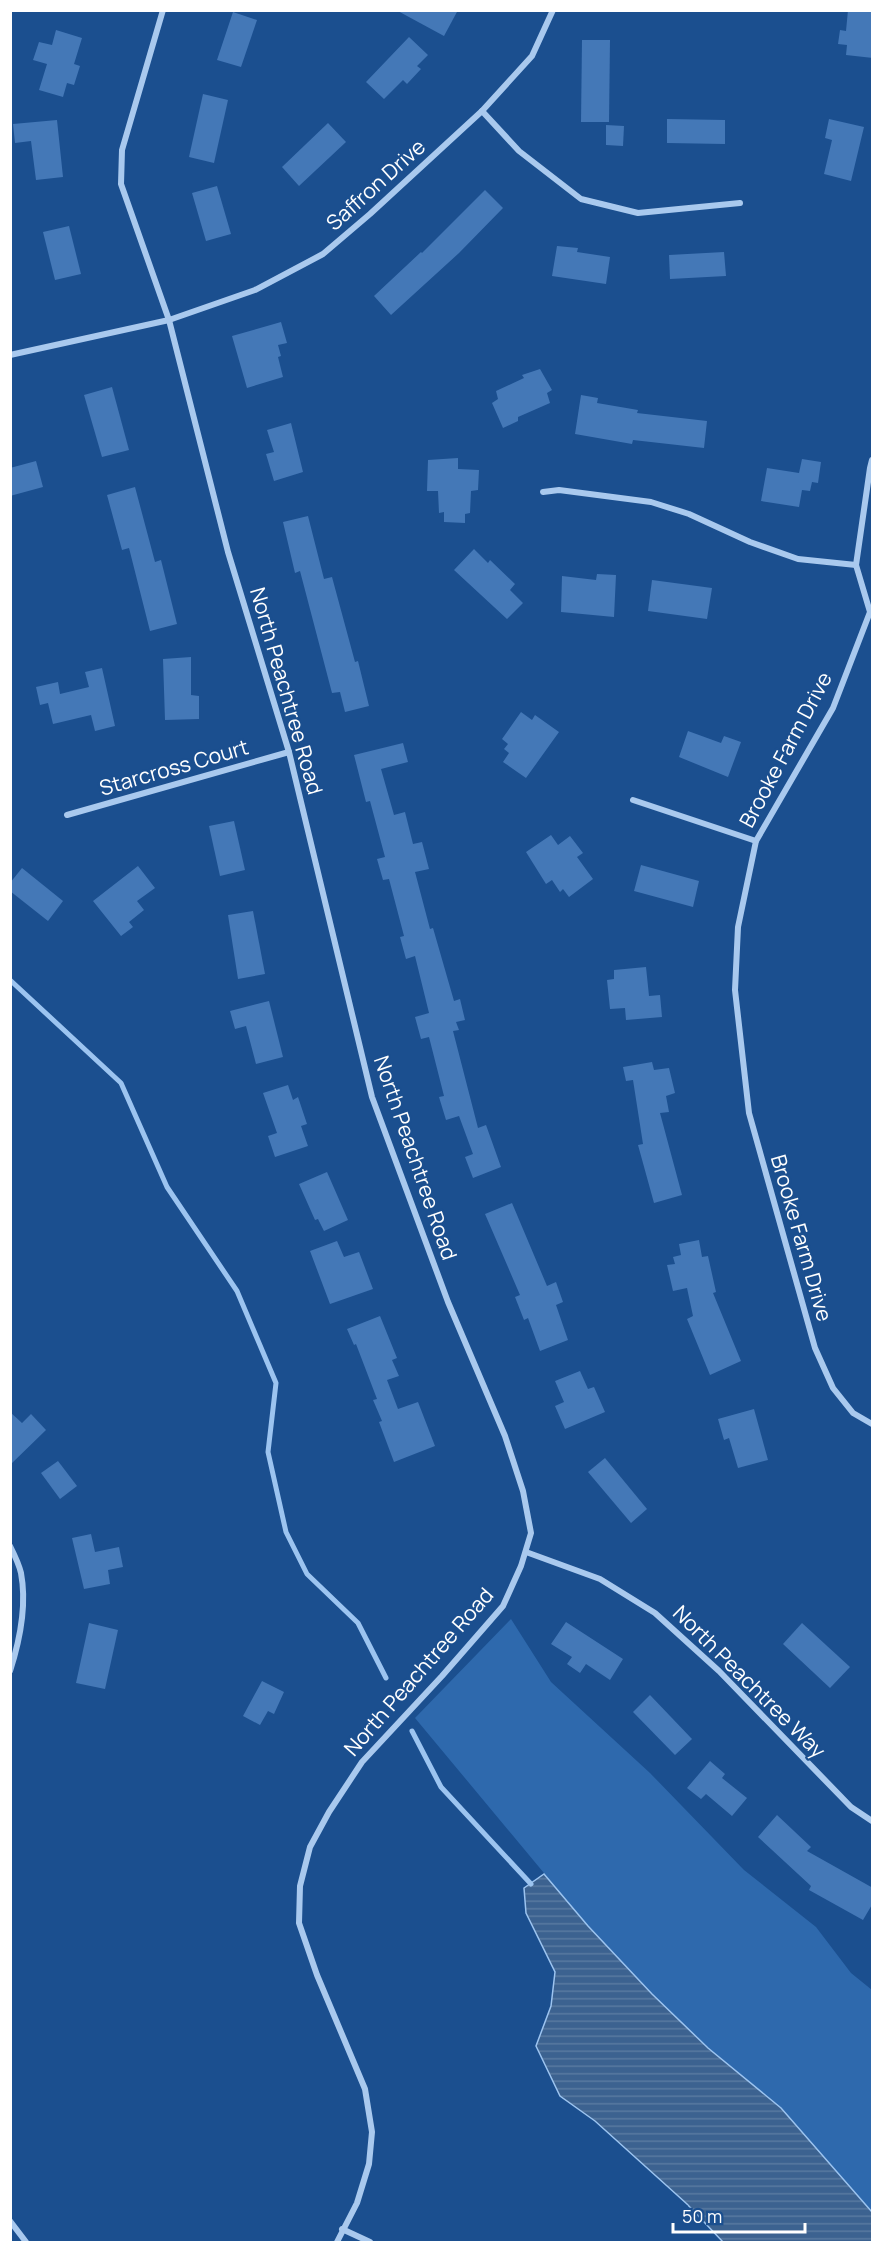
<svg xmlns="http://www.w3.org/2000/svg" width="883" height="2253" font-family="Manrope,sans-serif">
	<defs>
		<pattern id="water-rules" width="6" height="5" patternUnits="userSpaceOnUse" patternTransform="scale(1.5)"><rect width="6" height="5" fill="#3c6290"/><path d="M0 2.5h6" fill="none" stroke="#597aa1"/></pattern>
	</defs>
	<rect width="100%" height="100%" fill="#1b4f8f"/>
	<polygon fill="#2e69ad" points="511,1619 551,1682 650,1773 744,1870 816,1927 851,1973 872,1990 872,2212 781,2108 708,2048 652,1994 588,1926 415,1718"/>
	<polygon fill="url(#water-rules)" stroke="#9cc4f0" stroke-width="1.5" points="544,1874 588,1926 652,1994 708,2048 781,2108 872,2212 872,2242 723,2242 687,2204 595,2121 560,2096 536,2046 551,2006 555,1972 526,1913 524,1888"/>
	<g fill="none" stroke-linecap="round" stroke-linejoin="round">
		<g stroke="#9cc4f0" stroke-width="5">
			<polyline points="10,980 121,1083 167,1187 237,1291 276,1383 268,1452 286,1532 307,1574 358,1623 386,1678"/>
			<polyline points="412,1731 441,1787 531,1884"/>
		</g>
	</g>
	<g fill="#4478b7">
		<polygon points="396,10 458,10 444,36"/>
		<polygon points="848,10 873,10 873,58 846,55 847,45 838,44 840,30 846,31"/>
		<polygon points="233,12 257,20 241,67 217,60"/>
		<polygon points="56,30 82,38 74,64 80,66 74,85 67,83 63,97 39,90 47,64 33,60 39,42 52,45"/>
		<polygon points="409,37 428,55 417,66 421,69 407,84 403,80 384,99 366,82"/>
		<polygon points="582,40 610,40 609,122 581,122"/>
		<polygon points="203,94 228,100 214,163 189,157"/>
		<polygon points="667,119 725,120 725,144 667,143"/>
		<polygon points="829,119 864,127 851,181 824,174 832,140 825,138"/>
		<polygon points="57,120 63,177 36,180 31,141 15,143 13,124"/>
		<polygon points="328,123 346,142 299,186 282,167"/>
		<polygon points="606,125 624,126 623,146 606,145"/>
		<polygon points="217,186 231,234 206,241 192,193"/>
		<polygon points="485,190 503,208 459,253 391,315 374,296 421,252 422,253"/>
		<polygon points="69,226 81,274 55,280 43,232"/>
		<polygon points="557,246 578,248 577,252 610,257 606,284 552,276"/>
		<polygon points="724,252 726,276 670,279 669,255"/>
		<polygon points="281,322 287,343 278,345 281,356 278,357 283,377 247,388 232,336"/>
		<polygon points="540,369 552,390 547,393 550,403 518,417 518,421 503,428 492,403 498,399 496,391 524,378 522,375"/>
		<polygon points="112,387 129,450 102,457 84,395"/>
		<polygon points="581,395 598,398 597,403 638,410 637,413 707,421 704,448 633,440 632,444 575,434"/>
		<polygon points="291,423 303,472 274,481 266,454 274,452 267,430"/>
		<polygon points="458,458 458,469 479,470 478,490 471,491 470,513 465,514 465,523 444,522 444,512 439,513 438,491 427,491 428,460"/>
		<polygon points="802,459 821,462 818,483 812,482 810,491 802,490 799,507 761,501 767,468 799,473"/>
		<polygon points="36,461 43,487 10,496 10,468"/>
		<polygon points="135,487 155,562 161,560 177,624 150,631 129,548 122,550 107,495"/>
		<polygon points="308,516 324,579 332,577 355,662 358,661 369,706 345,712 340,692 332,693 300,571 295,573 283,522"/>
		<polygon points="474,549 488,563 490,560 515,584 510,590 523,603 507,619 454,570"/>
		<polygon points="597,574 616,575 614,617 561,612 562,576 596,580"/>
		<polygon points="652,580 712,588 707,619 648,611"/>
		<polygon points="191,657 191,695 199,696 199,719 165,720 163,659"/>
		<polygon points="102,668 115,726 95,731 91,715 53,724 48,703 40,705 36,687 58,682 60,694 89,687 85,672"/>
		<polygon points="521,712 532,720 535,715 559,732 526,778 503,762 509,753 504,749 508,744 502,739"/>
		<polygon points="688,731 721,743 724,736 741,742 728,777 679,757"/>
		<polygon points="403,743 408,762 381,769 394,815 405,812 413,844 422,842 429,869 415,872 430,929 433,928 454,1001 460,999 465,1020 456,1022 459,1030 453,1031 478,1128 486,1125 501,1167 473,1178 465,1157 473,1154 459,1116 446,1120 439,1097 444,1096 429,1037 421,1039 415,1017 429,1013 415,956 406,959 400,937 404,936 389,879 383,880 377,859 385,857 370,801 366,802 354,755"/>
		<polygon points="234,821 245,870 220,876 209,826"/>
		<polygon points="551,835 558,845 570,836 583,853 577,857 593,879 569,897 563,889 560,892 552,880 546,884 526,852"/>
		<polygon points="641,865 699,881 693,907 634,891"/>
		<polygon points="138,866 155,888 137,901 144,910 129,922 133,927 121,936 93,901"/>
		<polygon points="22,868 63,901 48,921 10,891 10,883"/>
		<polygon points="253,911 265,974 238,979 228,915"/>
		<polygon points="646,967 649,996 660,995 662,1017 626,1020 625,1008 610,1009 607,980 614,979 614,970"/>
		<polygon points="269,1001 283,1057 256,1064 246,1026 235,1029 230,1011"/>
		<polygon points="652,1062 654,1070 669,1068 675,1093 666,1096 669,1112 660,1113 682,1195 654,1203 638,1145 643,1144 633,1080 626,1081 623,1067"/>
		<polygon points="288,1085 293,1100 298,1097 307,1124 301,1126 308,1146 275,1157 268,1136 277,1133 263,1093"/>
		<polygon points="327,1172 348,1220 324,1231 318,1219 315,1220 299,1184"/>
		<polygon points="512,1203 547,1286 556,1282 563,1302 556,1305 568,1340 540,1351 528,1318 524,1320 515,1297 520,1295 485,1214"/>
		<polygon points="699,1240 702,1257 708,1256 716,1292 713,1293 741,1361 710,1375 687,1319 693,1316 687,1288 673,1291 667,1265 675,1264 673,1257 681,1255 679,1244"/>
		<polygon points="337,1241 344,1257 359,1252 373,1289 330,1304 310,1251"/>
		<polygon points="380,1316 397,1358 392,1360 399,1376 387,1380 398,1409 418,1402 435,1446 394,1462 379,1422 382,1421 373,1400 377,1399 356,1344 354,1345 347,1329"/>
		<polygon points="580,1371 588,1389 594,1387 605,1412 565,1429 555,1406 564,1402 555,1381"/>
		<polygon points="754,1409 768,1460 738,1468 729,1438 724,1440 718,1419"/>
		<polygon points="10,1412 22,1423 31,1414 46,1430 10,1465"/>
		<polygon points="605,1458 647,1509 631,1523 588,1472"/>
		<polygon points="58,1461 77,1486 60,1499 41,1473"/>
		<polygon points="91,1534 95,1552 119,1547 123,1567 108,1570 110,1584 84,1589 72,1538"/>
		<polygon points="566,1622 623,1659 610,1680 586,1664 580,1673 567,1664 572,1657 551,1644"/>
		<polygon points="89,1623 118,1630 105,1689 76,1683"/>
		<polygon points="802,1623 850,1667 830,1688 783,1644"/>
		<polygon points="262,1681 284,1692 274,1714 268,1711 260,1725 243,1716"/>
		<polygon points="650,1695 692,1739 675,1755 633,1712"/>
		<polygon points="710,1761 725,1774 722,1778 747,1798 732,1816 706,1794 701,1799 687,1788"/>
		<polygon points="777,1815 811,1847 807,1851 873,1888 873,1903 863,1920 809,1890 811,1886 758,1837"/>
	</g>
	<g fill="none" stroke-linecap="round" stroke-linejoin="round">
		<g stroke="#a9c9ee" stroke-width="6">
			<polyline points="163,10 122,150 121,184 169,320 228,552 289,752 372,1097 448,1302 505,1436 523,1491 531,1533 521,1566 503,1606 442,1676 362,1762 329,1812 310,1847 300,1886 299,1923 317,1975 365,2089 372,2132 369,2164 357,2203 337,2242"/>
			<polyline points="482,111 519,151 581,199 638,213 740,203"/>
			<polyline points="10,355 169,320 255,290 323,254 370,214 482,111 532,56 553,10"/>
			<polyline points="872,460 870,468 856,565 870,612 833,708 756,841 738,927 735,990 749,1113 815,1348 833,1388 853,1413 872,1424"/>
			<polyline points="543,492 559,490 651,502 689,514 750,542 798,559 856,565"/>
			<polyline points="633,800 756,841"/>
			<polyline points="67,815 289,752"/>
			<path d="M 10,1546 C 14,1554 19,1564 21,1573 C 27,1605 20,1640 10,1671"/>
			<polyline points="526,1552 600,1579 655,1613 719,1671 851,1807 872,1821"/>
			<polyline points="10,2221 26,2242"/>
			<polyline points="342,2229 370,2242"/>
		</g>
	</g>
	<g text-anchor="middle" stroke-width="4.5" stroke-linejoin="round" paint-order="stroke">
		<g font-size="21" fill="#fff" stroke="#1b4f8f">
			<text transform="translate(376 185) rotate(-42)" y="7">Saffron Drive</text>
			<text transform="translate(286 691) rotate(74)" y="7">North Peachtree Road</text>
			<text transform="translate(786 750) rotate(-62)" y="7">Brooke Farm Drive</text>
			<text transform="translate(174 768) rotate(-16)" y="7">Starcross Court</text>
			<text transform="translate(415 1158) rotate(71)" y="7">North Peachtree Road</text>
			<text transform="translate(801 1238) rotate(74)" y="7">Brooke Farm Drive</text>
			<text transform="translate(419 1672) rotate(-49)" y="7">North Peachtree Road</text>
			<text transform="translate(749 1682) rotate(45)" y="7">North Peachtree Way</text>
		</g>
	</g>
	<rect width="883" height="2253" fill="none" stroke="#ffffff" stroke-width="24"/>
	<path d="M673 2223v9h132v-9" fill="none" stroke="#ffffff" stroke-width="3"/>
	<text x="682" y="2223" font-size="18" fill="#ffffff" stroke="#1b4f8f" stroke-width="4.5" paint-order="stroke">50 m</text>
</svg>
